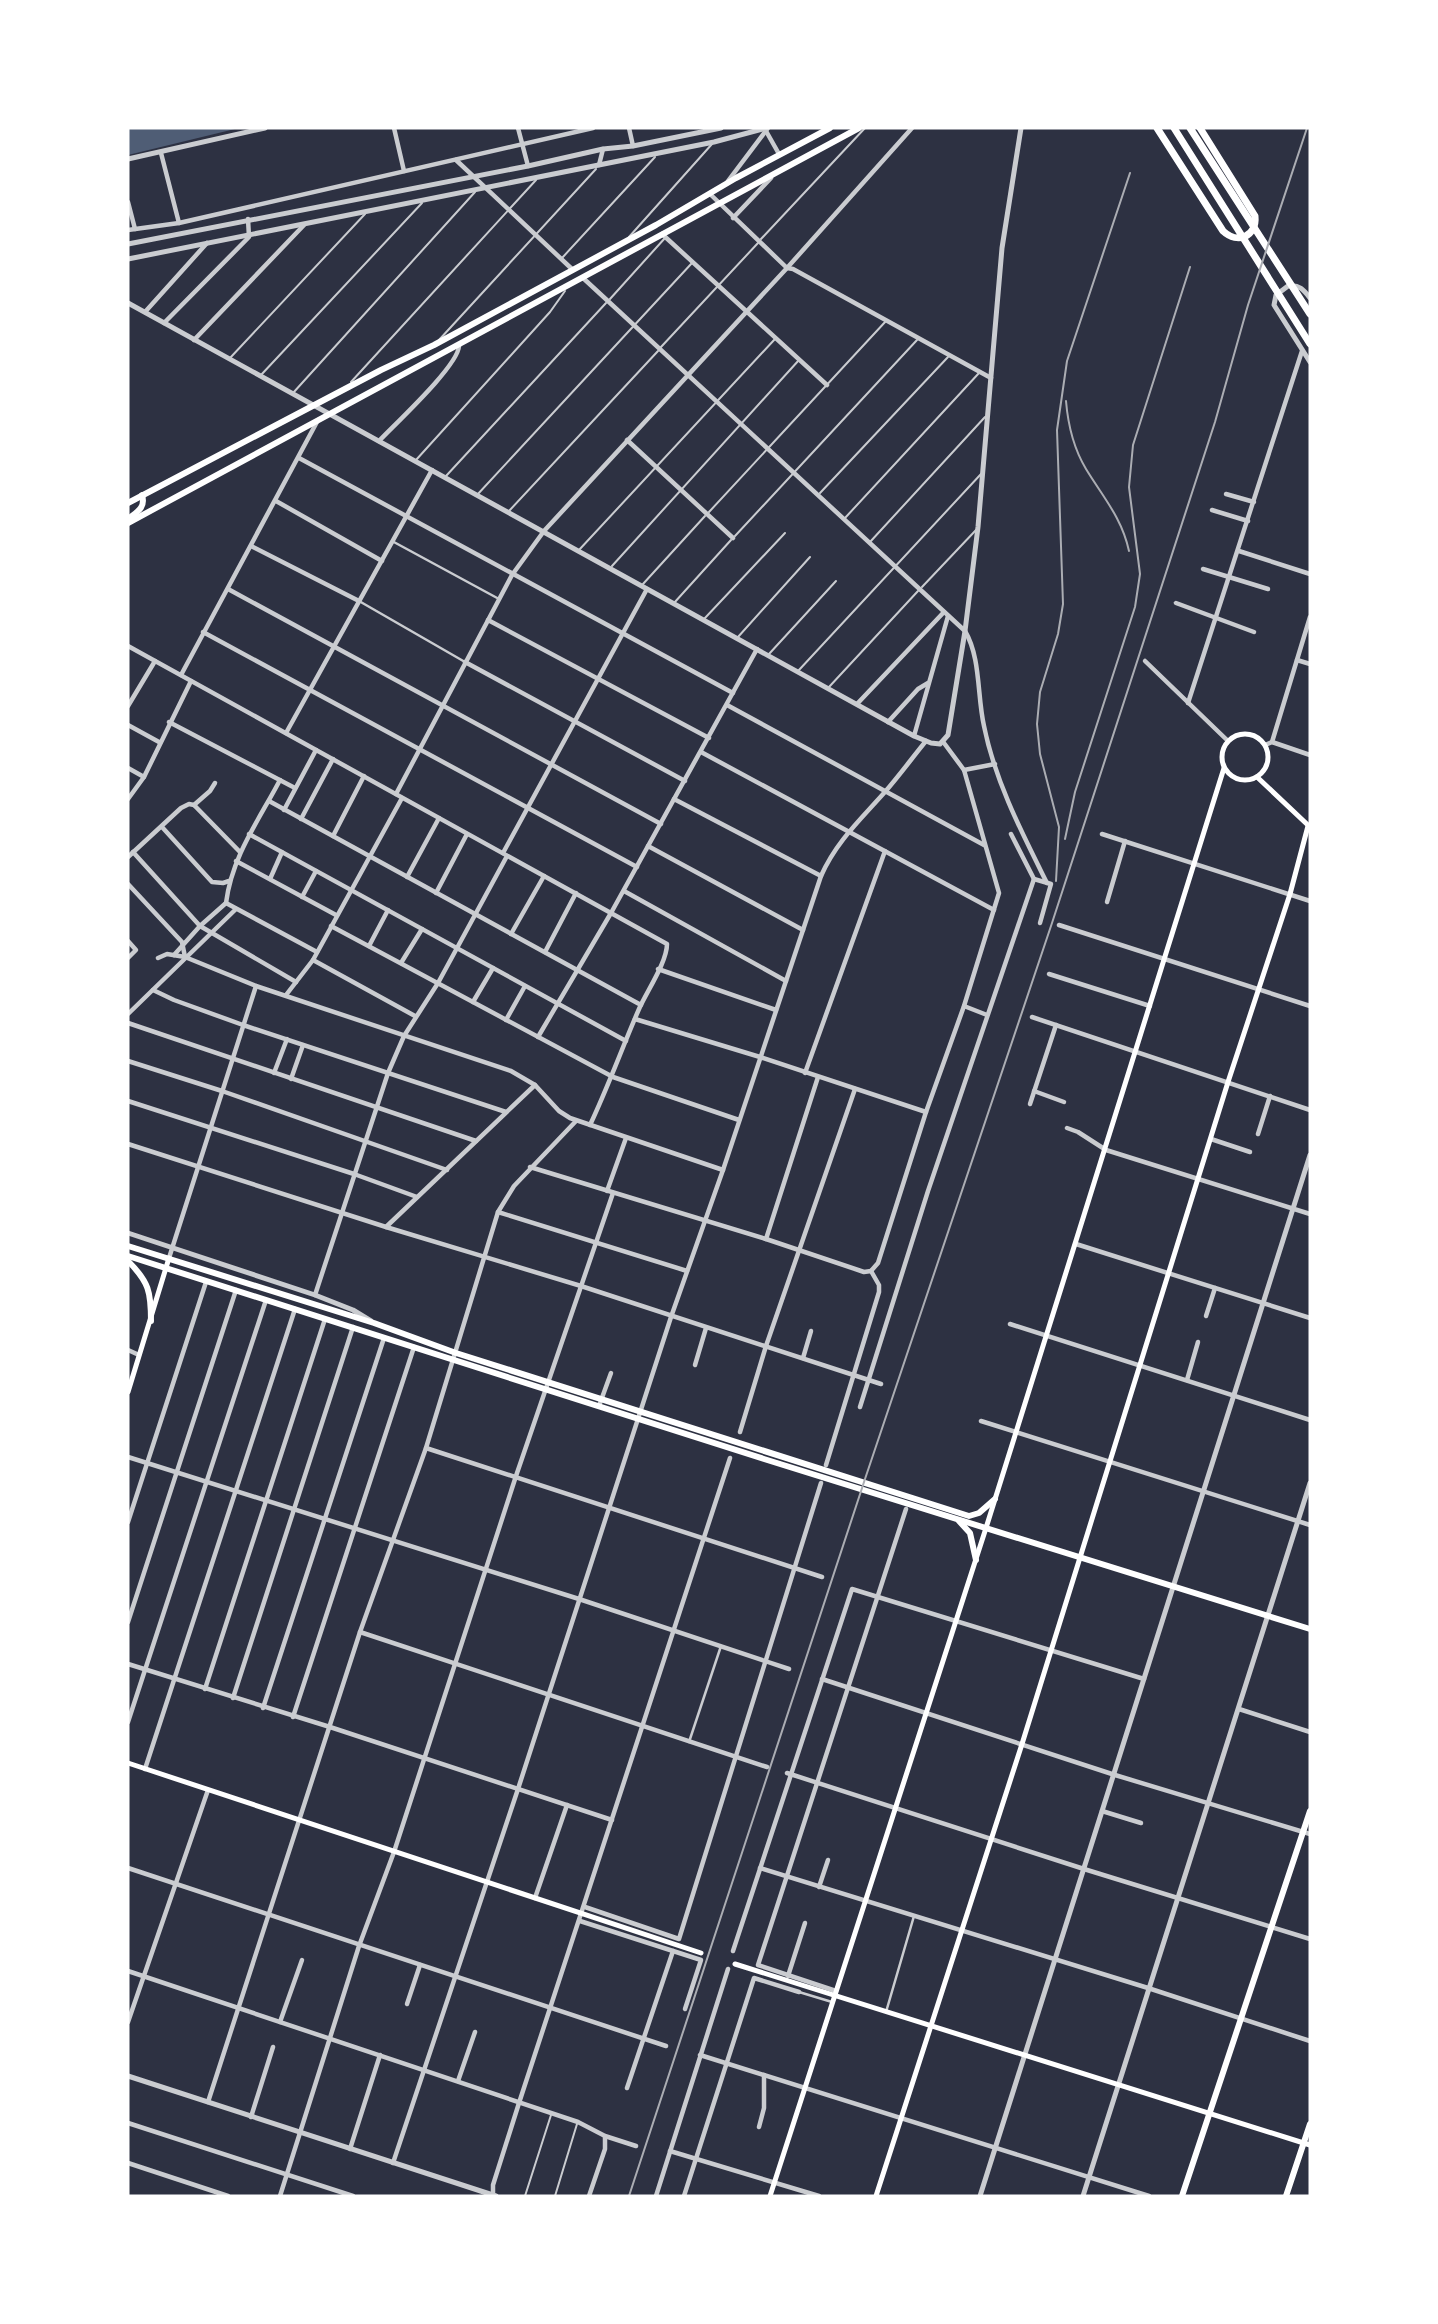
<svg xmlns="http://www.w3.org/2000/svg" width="1438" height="2324" font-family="'Space Grotesk',sans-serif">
	<rect width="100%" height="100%" fill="#2d3142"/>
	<polygon fill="#4f5d75" points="128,128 239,128 128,155"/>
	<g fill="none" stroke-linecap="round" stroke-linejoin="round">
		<g stroke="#caccd0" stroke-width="2">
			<polyline points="629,237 712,144"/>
			<polyline points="761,239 865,128"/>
			<polyline points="562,258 655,157"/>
			<polyline points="610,299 665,238"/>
			<polyline points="439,340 596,169"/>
			<polyline points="661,347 758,243"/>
			<polyline points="230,358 365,214"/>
			<polyline points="261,375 422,203"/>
			<polyline points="351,382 536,180"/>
			<polyline points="293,393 475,192"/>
			<polyline points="416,460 550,312 565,291"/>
			<polyline points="446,476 606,303"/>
			<polyline points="820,493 948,357"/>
			<polyline points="477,495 692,263"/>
			<polyline points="509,511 658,351"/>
			<polyline points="709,512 886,321"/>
			<polyline points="845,518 979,373"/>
			<polyline points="735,536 917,340"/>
			<polyline points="870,542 985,417"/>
			<polyline points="579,550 775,339"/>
			<polyline points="612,566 799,360"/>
			<polyline points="643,584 705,516"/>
			<polyline points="922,587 976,530"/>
			<polyline points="674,603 731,540"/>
			<polyline points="705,618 785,533"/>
			<polyline points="738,637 810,557"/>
			<polyline points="769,654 836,581"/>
			<polyline points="799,670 981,474"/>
			<polyline points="829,687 918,591"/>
			<polyline points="525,2196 551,2115"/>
			<polyline points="555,2196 577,2124"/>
		</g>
		<g stroke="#caccd0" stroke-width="2.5">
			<polyline points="392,541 499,599"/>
			<polyline points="359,601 465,662"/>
			<polyline points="689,1742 721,1646"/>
			<polyline points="799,1992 832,2002"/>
			<polyline points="886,2012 914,1916"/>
		</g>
		<g stroke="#caccd0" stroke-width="4.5">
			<polyline points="394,128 404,171"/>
			<polyline points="518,128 528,166"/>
			<polyline points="629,128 633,146"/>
			<polyline points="766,131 779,154"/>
			<polyline points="161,153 179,223"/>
			<polyline points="456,160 573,270"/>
			<polyline points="599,165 603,149"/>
			<polyline points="728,181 768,128"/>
			<polyline points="710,194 787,268 793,269 991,378"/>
			<polyline points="128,202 135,229"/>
			<polyline points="733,218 771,178"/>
			<polyline points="128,230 179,223 593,128"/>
			<polyline points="662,234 827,385"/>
			<path d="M 583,278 L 965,631 C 981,658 977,696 984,726 C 995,781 1022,833 1047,883"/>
			<polyline points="145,312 207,243"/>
			<polyline points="164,323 249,237 248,219"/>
			<polyline points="194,340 304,225"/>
			<polyline points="627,440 733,538"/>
			<path d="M 379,441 C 396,423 458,366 459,346"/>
			<polyline points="299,458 733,693"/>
			<polyline points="1226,494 1254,502"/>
			<polyline points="276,501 382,561"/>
			<polyline points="1212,510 1248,521"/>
			<polyline points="251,546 359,601"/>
			<polyline points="1239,551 1310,574"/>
			<polyline points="1203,569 1268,589"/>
			<polyline points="228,589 661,824"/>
			<polyline points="1176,603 1254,632"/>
			<polyline points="488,620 709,738"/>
			<polyline points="203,632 637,867"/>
			<path d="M 128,646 L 667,944 C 667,962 647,991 639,1009 C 622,1048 608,1087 590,1125"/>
			<polyline points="1297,660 1310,664"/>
			<polyline points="1145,661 1228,741"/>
			<polyline points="465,662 685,781"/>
			<polyline points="181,675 318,420"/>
			<polyline points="1188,703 1302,351"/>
			<polyline points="857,704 944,612"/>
			<polyline points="727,705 984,845"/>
			<polyline points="128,706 155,661"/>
			<polyline points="169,722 295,788"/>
			<polyline points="888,722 918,689 928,683"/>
			<polyline points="128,725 159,742"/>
			<polyline points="286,733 432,470"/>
			<polyline points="914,736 948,616"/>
			<polyline points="1272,742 1310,617"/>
			<polyline points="1265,745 1272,742 1310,755"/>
			<polyline points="701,752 994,910"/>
			<polyline points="128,768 144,777"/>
			<polyline points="964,770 995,764"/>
			<polyline points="396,794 512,575 544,531 787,268 912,128"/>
			<polyline points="128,799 144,777 191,681"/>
			<polyline points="674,799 821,876"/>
			<polyline points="269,801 641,1005"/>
			<polyline points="194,805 210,791 215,783"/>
			<polyline points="284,810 316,750"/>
			<polyline points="301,819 333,759"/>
			<polyline points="162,827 212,882 223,883 229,881"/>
			<polyline points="249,834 626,1041"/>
			<polyline points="1011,834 1034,879"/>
			<polyline points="1102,834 1310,901"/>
			<polyline points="333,836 364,776"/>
			<polyline points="648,846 803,930"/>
			<polyline points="133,852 200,926 296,982"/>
			<polyline points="503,853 647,589"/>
			<polyline points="128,857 181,808 189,804 194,805 240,852"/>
			<polyline points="236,861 336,915"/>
			<polyline points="407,877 439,818"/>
			<polyline points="270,879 282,852"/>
			<polyline points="1034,879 1051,884 1040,923"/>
			<polyline points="128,884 182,942 185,957"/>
			<polyline points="624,891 786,981"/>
			<polyline points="436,893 467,834"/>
			<polyline points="302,897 316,871"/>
			<polyline points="1107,902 1125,841"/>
			<path d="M 226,903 C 232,856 259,820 280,780"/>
			<polyline points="226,903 317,952"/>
			<polyline points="1059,925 1310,1006"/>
			<polyline points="331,926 613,1077 739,1120"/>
			<polyline points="511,934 544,876"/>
			<polyline points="128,941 136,950 128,958"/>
			<polyline points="369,946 388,910"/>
			<polyline points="545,952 576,893"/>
			<polyline points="174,955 200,926 226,903"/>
			<polyline points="158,958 167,954 185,957 256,986 511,1071 535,1085 559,1111 570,1118 723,1170"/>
			<polyline points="313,960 415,1016"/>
			<polyline points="401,963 422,929"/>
			<polyline points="658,969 776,1010"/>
			<polyline points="1049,974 1150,1006"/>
			<polyline points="153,990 174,1000 243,1025 506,1112"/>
			<polyline points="286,995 313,960 402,798"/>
			<polyline points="473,1002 493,968"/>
			<polyline points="964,1006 987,1015"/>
			<polyline points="128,1014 236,909"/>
			<polyline points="1032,1017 1310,1110"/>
			<polyline points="635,1019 760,1057 926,1112"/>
			<polyline points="506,1020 525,986"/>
			<polyline points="128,1023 476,1141"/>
			<polyline points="538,1037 611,913 757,649"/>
			<polyline points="128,1061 222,1091 447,1170"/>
			<polyline points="274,1073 287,1039"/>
			<polyline points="805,1073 885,851"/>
			<polyline points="291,1079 303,1045"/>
			<polyline points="1034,1091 1064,1102"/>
			<polyline points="128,1101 354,1174 417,1197"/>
			<polyline points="1030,1104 1056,1025"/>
			<polyline points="1067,1128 1078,1132 1106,1150 1310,1214"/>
			<polyline points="1258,1134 1270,1096"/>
			<polyline points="1211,1139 1250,1152"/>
			<polyline points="128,1144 386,1227 581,1286 881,1384"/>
			<polyline points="530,1167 766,1239 864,1272 871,1271"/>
			<polyline points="607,1191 626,1138"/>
			<polyline points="498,1212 687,1271"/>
			<polyline points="386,1227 535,1085"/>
			<polyline points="766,1239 818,1077"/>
			<polyline points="1076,1244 1310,1318"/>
			<polyline points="169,1258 256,986"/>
			<polyline points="871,1271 878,1263 926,1112 964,1006 999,893 964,770 944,743"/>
			<polyline points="315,1295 388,1073 404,1036 438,983 507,856"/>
			<polyline points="1206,1316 1215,1288"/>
			<polyline points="1010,1324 1310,1420"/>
			<polyline points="128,1350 139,1355"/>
			<polyline points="803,1358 811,1331"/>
			<polyline points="695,1365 706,1328"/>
			<polyline points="1187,1380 1198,1342"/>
			<polyline points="599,1406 611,1373"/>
			<polyline points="860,1407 928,1191 1034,879"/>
			<polyline points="981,1421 1310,1525"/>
			<polyline points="740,1432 766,1346 855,1089"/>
			<polyline points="426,1448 822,1577"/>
			<polyline points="128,1457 579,1599 789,1669"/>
			<polyline points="826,1465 879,1292 879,1285 871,1271"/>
			<polyline points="128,1522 206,1282"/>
			<polyline points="128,1622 236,1290"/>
			<polyline points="360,1632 767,1767"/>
			<polyline points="128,1664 330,1727 612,1820"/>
			<polyline points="822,1679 1115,1775 1310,1834"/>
			<polyline points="205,1689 325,1319"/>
			<polyline points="233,1698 353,1327"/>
			<polyline points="263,1708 384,1338"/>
			<polyline points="1239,1709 1310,1732"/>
			<polyline points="293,1717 414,1347"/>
			<polyline points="128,1722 266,1300"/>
			<polyline points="145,1769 295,1309"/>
			<polyline points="787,1773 1084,1869 1310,1939"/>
			<polyline points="1102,1811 1141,1823"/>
			<polyline points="128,1868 666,2046"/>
			<polyline points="760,1868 1148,1988 1310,2041"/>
			<polyline points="819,1887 828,1860"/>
			<polyline points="535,1898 567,1805"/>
			<polyline points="585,1907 679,1939 821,1483"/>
			<polyline points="580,1921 701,1960 685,2009"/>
			<polyline points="733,1951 852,1589 1144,1679"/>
			<polyline points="128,1971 578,2122 605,2136 636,2146"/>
			<polyline points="788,1976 805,1923"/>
			<polyline points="836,1991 758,1965 906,1509"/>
			<polyline points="407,2004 420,1965"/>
			<polyline points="128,2022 208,1790"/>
			<polyline points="280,2022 302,1960"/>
			<polyline points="700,2055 1149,2196"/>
			<polyline points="458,2081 475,2032"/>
			<polyline points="627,2088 673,1951"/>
			<polyline points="208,2102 360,1632 426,1448 498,1212 514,1186 576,1121"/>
			<polyline points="251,2117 273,2047"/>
			<polyline points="128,2123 353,2196"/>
			<polyline points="759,2127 764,2108 764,2075"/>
			<polyline points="350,2149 380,2055"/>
			<polyline points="670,2151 819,2196"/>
			<polyline points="128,2163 228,2196"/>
			<path d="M 393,2163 L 518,1789 L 671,1317 L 723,1170 L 821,876 C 836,842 860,820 884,793 C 899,776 912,758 926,741"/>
			<polyline points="493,2195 493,2185 519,2103 730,1458"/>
			<polyline points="280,2196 359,1946 394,1852 516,1476 613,1193"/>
			<polyline points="589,2196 605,2149 605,2137"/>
			<polyline points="656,2196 728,1969"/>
			<polyline points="684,2196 754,1978 799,1992"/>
		</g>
		<g stroke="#caccd0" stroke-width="5">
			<polyline points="128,159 265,128"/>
			<polyline points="128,244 528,166 603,149 633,146 721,128"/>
			<polyline points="128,259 714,142 766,128"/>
			<path d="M 1310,298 C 1304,290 1299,284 1288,286 L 1276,295 L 1274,305 L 1310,362"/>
			<polyline points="128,303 914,736 931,743 940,744 948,735 965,631 978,527 1002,248 1021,128"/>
			<polyline points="128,1233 315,1295 353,1310 371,1321"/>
			<polyline points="128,2076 496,2196"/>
			<polyline points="980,2196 1310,1155"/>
			<polyline points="1083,2196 1310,1483"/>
		</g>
		<g stroke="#fff" stroke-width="5">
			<circle cx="1245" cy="757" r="23"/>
			<polyline points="1257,777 1310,827"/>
			<polyline points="128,1392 169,1258"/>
			<polyline points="128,1763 701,1953"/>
			<polyline points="735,1964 1310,2145"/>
			<polyline points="770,2196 986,1528 1224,768"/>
			<polyline points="876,2196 1022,1744 1228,1082 1290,894 1308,826"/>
		</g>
		<g stroke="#fff" stroke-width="6">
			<polyline points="128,503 381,370 434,345 656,225 736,178 830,128"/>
			<path d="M 128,519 C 137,512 146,508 142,495"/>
			<polyline points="128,523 859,128"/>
			<polyline points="128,1246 374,1323 456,1353 969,1516 979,1513 995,1499"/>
			<polyline points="128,1256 764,1459 1310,1629"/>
			<path d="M 128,1261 C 149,1282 151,1292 151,1321"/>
			<polyline points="959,1521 970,1533 976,1560"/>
			<polyline points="1182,2196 1310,1811"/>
			<polyline points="1286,2196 1310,2124"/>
		</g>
		<g stroke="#fff" stroke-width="7">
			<path d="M 1157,128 L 1223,231 C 1238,245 1257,236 1255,216 L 1200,128"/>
			<polyline points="1174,128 1310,344"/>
			<polyline points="1190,128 1310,314"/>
		</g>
		<g stroke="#abadb3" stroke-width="2">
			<path d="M 1066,401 C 1068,425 1074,449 1086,469 C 1103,497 1122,518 1129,551"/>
			<polyline points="1065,839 1075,792 1135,607 1140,574 1129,487 1133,445 1190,267"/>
			<polyline points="1056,881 1059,827 1040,754 1037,724 1040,692 1058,634 1063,604 1057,430 1067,361 1130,173"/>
			<polyline points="629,2196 865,1479 1052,923 1215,422 1248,305 1307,128"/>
		</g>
	</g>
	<rect width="1438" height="2324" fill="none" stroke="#ffffff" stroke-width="259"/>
</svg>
